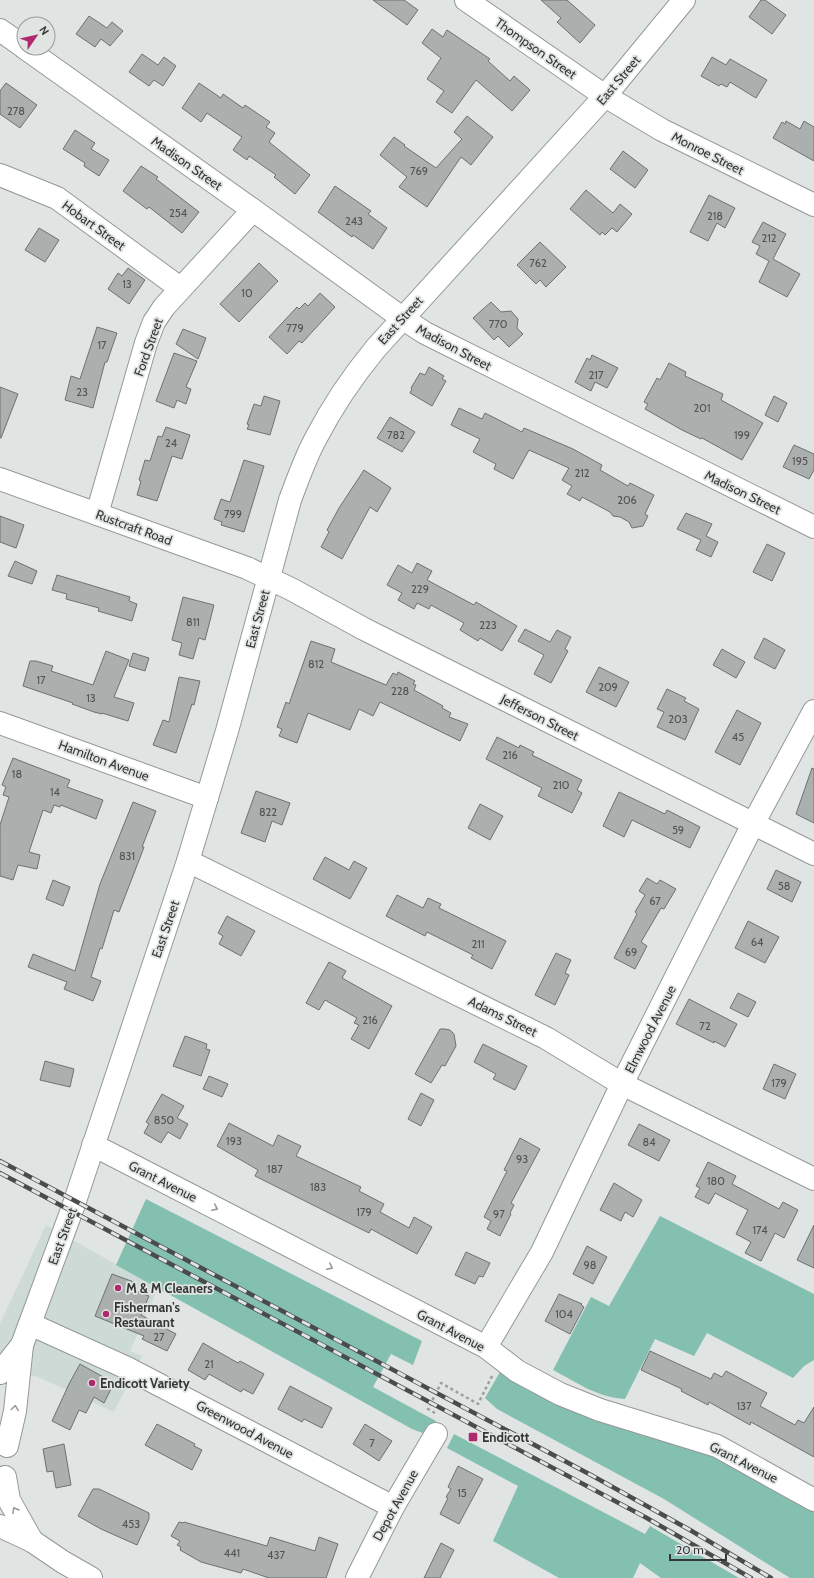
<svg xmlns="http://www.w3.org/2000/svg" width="814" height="1578" font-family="Cabin,sans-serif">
	<rect width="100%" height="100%" fill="#e0e4e3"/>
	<polygon fill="#cddad6" points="46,1225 158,1288 130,1351 142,1356 114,1412 36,1376 0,1377 0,1324"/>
	<g fill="#84c0af">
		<polygon points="146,1199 422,1341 413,1365 391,1354 373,1387 436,1421 428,1435 412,1429 116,1265"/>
		<path d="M 660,1216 L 814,1294 L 814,1360 L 804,1366 L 793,1378 L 707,1333 L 694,1356 L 655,1339 L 625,1399 C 596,1397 578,1383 553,1370 L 591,1297 L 609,1306 Z"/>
		<polygon points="504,1365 673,1441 714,1457 814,1511 814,1578 790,1578 664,1499 497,1409 485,1398"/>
		<polygon points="454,1434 645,1534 650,1526 739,1578 661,1578 640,1563 633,1578 559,1578 493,1541 518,1486 447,1448"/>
	</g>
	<g fill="#abafae" stroke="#6d716f">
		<polygon points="373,0 404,0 418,10 407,25"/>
		<polygon points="541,0 567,0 595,25 580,43 557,22 561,18"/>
		<polygon points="761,0 765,0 786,15 772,34 749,17"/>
		<polygon points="89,16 107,28 112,22 123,31 110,46 101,39 95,47 76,34"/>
		<polygon points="432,29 443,37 447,30 490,59 488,61 510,81 514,76 530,90 512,111 476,80 452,113 436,102 444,91 427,79 441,58 422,43"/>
		<polygon points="142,54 158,65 164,57 176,66 163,86 154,80 149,86 129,72"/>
		<polygon points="712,57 726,65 730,59 767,80 756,98 730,82 727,87 721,84 719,86 701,76"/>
		<polygon points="6,83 37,105 20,128 0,114 0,91"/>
		<polygon points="199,83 221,98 223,94 243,108 245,105 270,122 266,127 275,133 269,142 310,175 295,194 274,177 276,175 249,156 247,160 233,150 242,137 207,113 201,122 182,108"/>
		<polygon points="467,116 493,137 471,165 461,157 427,207 399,187 407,177 380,155 394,137 405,145 404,146 436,168 462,139 454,132"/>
		<polygon points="786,121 800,129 804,121 814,127 814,161 773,138 782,122 785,124"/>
		<polygon points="75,130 95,143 91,149 109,160 99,176 84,166 85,163 63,149"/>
		<polygon points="623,151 648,170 635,188 610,169"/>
		<polygon points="141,166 158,177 156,179 199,212 182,233 149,207 147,209 123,191"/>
		<polygon points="335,186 371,211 368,214 387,228 373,249 353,235 352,237 318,212"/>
		<polygon points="586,190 613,213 620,204 632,214 617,232 612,228 605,235 602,232 600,235 570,209"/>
		<polygon points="709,195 735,208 725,228 717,223 708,241 690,232"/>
		<polygon points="763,222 786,234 773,259 800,274 787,297 759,282 769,261 756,254 760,246 752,242"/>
		<polygon points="39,228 59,240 45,262 25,250"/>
		<polygon points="540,242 566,267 546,287 540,280 536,284 517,265"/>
		<polygon points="259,263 278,281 239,322 220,304"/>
		<polygon points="128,268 145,280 129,304 108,289 118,273 122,276"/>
		<polygon points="320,293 335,307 302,343 299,341 287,354 269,337 297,307 299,309 305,303 308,306"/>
		<polygon points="491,302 501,312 511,311 518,319 517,328 523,334 509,347 498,336 494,340 473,318"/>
		<polygon points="97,327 117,333 107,362 105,362 93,408 65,400 71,376 80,379"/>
		<polygon points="183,329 206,338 198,359 176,344"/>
		<polygon points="174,353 197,361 186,387 191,389 186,404 177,400 174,408 156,401"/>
		<polygon points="592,355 618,368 607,388 595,382 591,391 575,382 587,358 590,360"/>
		<polygon points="669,363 686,372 685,376 723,394 721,400 763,423 742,460 702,438 701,439 682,430 645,409 648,404 644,402 657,378 660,380"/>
		<polygon points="429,367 444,376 442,379 446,381 432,406 410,393 412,389 411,388 420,373 425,375"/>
		<polygon points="0,387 18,394 1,438 0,438"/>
		<polygon points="264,396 280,401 270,435 247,429 249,425 247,424 254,404 261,406"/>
		<polygon points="774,396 787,403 778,422 765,415"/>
		<polygon points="459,408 482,419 485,413 522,432 524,428 573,449 602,465 600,470 628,486 630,483 654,495 645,514 648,516 643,526 632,528 629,522 620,517 613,516 610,512 582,497 580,501 567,494 572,486 562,480 569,468 529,450 513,479 494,469 496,464 473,452 480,439 451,425"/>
		<polygon points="390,417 415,432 402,452 377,438"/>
		<polygon points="166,427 190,435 182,459 172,456 157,501 137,495 141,481 139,480 145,460 150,461 158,436 162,437"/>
		<polygon points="794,445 814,454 814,470 809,479 783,467"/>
		<polygon points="244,460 264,466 244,532 221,525 222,522 214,519 221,499 230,502"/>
		<polygon points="364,470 391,488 377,512 370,507 342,559 321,547 329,532 327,530 339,508"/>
		<polygon points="686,513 712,524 706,536 718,542 711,557 696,550 701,540 677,529"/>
		<polygon points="0,516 24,525 16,548 0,542"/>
		<polygon points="767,544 785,553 772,581 753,572"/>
		<polygon points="15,561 37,571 32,584 8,576"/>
		<polygon points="417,563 432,571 427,580 474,605 476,602 517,626 502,651 480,638 478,641 460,630 464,623 431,605 429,609 417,603 414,609 398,600 402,593 387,585 398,565 412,573"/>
		<polygon points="57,575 130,597 129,601 137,604 132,621 98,611 99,608 66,599 67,594 52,590"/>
		<polygon points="183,597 214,605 205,640 199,638 193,659 179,655 182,643 172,640"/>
		<polygon points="525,629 550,642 557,630 571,637 565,649 568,651 551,683 534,674 544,655 518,641"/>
		<polygon points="764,638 785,650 775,669 754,658"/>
		<polygon points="311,641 335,649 331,662 386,685 393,673 397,675 398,672 415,681 413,684 416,685 414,690 443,706 442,708 451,713 449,717 468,724 460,741 380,702 373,716 359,709 350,730 308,713 297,743 279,736 282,729 277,727 286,702 289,704"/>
		<polygon points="722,649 745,662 736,678 713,665"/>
		<polygon points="106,651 129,660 114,697 134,703 128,721 102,713 102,714 94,712 72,704 73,703 23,686 30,661 36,661 53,666 51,671 93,685"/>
		<polygon points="133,653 149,658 145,671 129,666"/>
		<polygon points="599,667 629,682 616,707 586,692"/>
		<polygon points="179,677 200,681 194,705 192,704 176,753 153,745 163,720 169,722"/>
		<polygon points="667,689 686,698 684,701 699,709 685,740 657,727 664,712 657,709"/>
		<polygon points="737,710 761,723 740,765 715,752"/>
		<polygon points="497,737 519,748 520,745 534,752 532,755 582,780 577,790 582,793 572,813 538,796 542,788 486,759"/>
		<polygon points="13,758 70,780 67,787 103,800 96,819 61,805 60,807 54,805 51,813 43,810 29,852 40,855 37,869 18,865 13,880 0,876 0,825 9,797 3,795 6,787 2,785"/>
		<polygon points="812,768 814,769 814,823 796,814"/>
		<polygon points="256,791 290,803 282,825 272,821 265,842 241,833"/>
		<polygon points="619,792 665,814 667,810 700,827 690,848 632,820 624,837 603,826"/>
		<polygon points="133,802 156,811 142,847 144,847 141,855 119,912 114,910 102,949 100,948 91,977 101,981 93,1001 64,989 67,982 28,967 33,954 75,971 100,884"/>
		<polygon points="480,804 503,816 490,840 468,828"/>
		<polygon points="325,857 349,870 354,861 367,868 350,899 313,879"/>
		<polygon points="776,870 801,882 792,902 767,889"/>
		<polygon points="647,878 657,884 660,880 676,889 664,909 661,908 641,942 647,946 635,969 614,958 637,914 635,912 645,895 639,891"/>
		<polygon points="53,880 70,887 63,906 46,899"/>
		<polygon points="397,895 423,908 428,898 441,904 439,908 506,941 492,969 471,958 473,955 427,932 425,936 386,916"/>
		<polygon points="227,916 255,931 241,956 219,944 223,936 218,933"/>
		<polygon points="748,921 779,937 765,963 735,948"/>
		<polygon points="556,953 571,960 565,973 569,975 555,1005 535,995"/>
		<polygon points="329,962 346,971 342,978 392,1006 369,1049 351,1039 359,1025 354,1023 357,1018 325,1000 319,1010 306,1003"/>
		<polygon points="738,993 756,1002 748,1017 730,1008"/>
		<polygon points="689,999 737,1024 725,1047 714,1041 714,1043 676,1024"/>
		<polygon points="440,1029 445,1029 450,1030 454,1034 456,1046 445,1066 442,1065 431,1083 415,1074"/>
		<polygon points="185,1036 207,1044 206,1049 210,1050 201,1076 173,1066"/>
		<polygon points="483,1044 527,1066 515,1090 493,1079 496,1074 474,1062"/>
		<polygon points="45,1061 74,1069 70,1087 40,1080"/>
		<polygon points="774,1064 796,1074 785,1099 763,1089"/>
		<polygon points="209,1076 228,1084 222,1097 203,1089"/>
		<polygon points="421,1093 434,1100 421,1126 408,1119"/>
		<polygon points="162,1094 184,1106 177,1118 188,1124 180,1139 168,1132 161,1143 144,1133 149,1124 146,1122"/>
		<polygon points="229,1123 273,1146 278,1135 301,1146 296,1156 361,1187 359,1191 384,1204 380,1212 409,1228 414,1217 432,1227 417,1254 371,1229 369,1233 255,1176 258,1170 217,1146"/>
		<polygon points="639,1124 670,1140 659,1161 628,1145"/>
		<polygon points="520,1138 540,1149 511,1203 514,1205 510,1213 511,1214 500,1236 487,1229 491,1221 484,1217 507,1171 504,1170"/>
		<polygon points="708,1162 736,1176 732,1184 779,1209 783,1202 798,1210 784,1238 775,1233 761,1261 745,1253 751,1242 736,1234 748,1210 715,1193 709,1204 695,1197 700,1188 696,1186"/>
		<polygon points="614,1183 642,1200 633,1217 625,1212 621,1221 600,1210"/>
		<polygon points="814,1225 814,1268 797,1260"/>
		<polygon points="587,1246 607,1257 593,1284 573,1274"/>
		<polygon points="466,1252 490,1263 483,1277 479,1276 475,1284 455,1275"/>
		<polygon points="112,1274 134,1282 131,1289 149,1296 141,1315 176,1334 167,1351 142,1339 144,1336 95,1316"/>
		<polygon points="559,1294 582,1304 581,1305 584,1307 570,1334 545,1321"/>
		<polygon points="203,1343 238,1363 240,1361 264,1374 253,1394 243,1389 241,1392 209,1374 205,1380 188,1370"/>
		<polygon points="650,1351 711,1379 714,1373 722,1377 726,1371 767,1393 760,1406 795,1425 798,1420 804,1423 814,1407 814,1457 751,1422 750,1425 709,1402 708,1405 681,1391 682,1389 641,1370"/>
		<polygon points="80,1364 114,1383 104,1403 94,1397 86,1413 79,1410 70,1430 52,1421 69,1384"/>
		<polygon points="290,1386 332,1408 322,1428 304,1419 302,1422 278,1409"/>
		<polygon points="157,1424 195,1444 194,1446 202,1450 192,1470 145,1445"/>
		<polygon points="365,1424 392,1441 379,1461 353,1444"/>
		<polygon points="64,1444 71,1485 56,1488 53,1471 47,1472 43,1449"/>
		<polygon points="458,1466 483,1479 459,1524 440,1514 448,1498 446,1497 451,1489 448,1487"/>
		<polygon points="93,1489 99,1489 149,1513 149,1519 137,1545 101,1529 78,1516"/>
		<polygon points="179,1522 183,1523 184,1522 267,1546 270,1537 315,1551 319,1537 338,1544 326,1578 269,1578 243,1569 241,1573 201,1562 180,1550 181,1547 177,1545 180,1541 171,1536"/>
		<polygon points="441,1543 454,1550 440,1578 424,1578"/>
	</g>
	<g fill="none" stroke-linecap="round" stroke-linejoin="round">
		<g stroke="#949897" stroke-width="24">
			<g id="street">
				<polyline points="466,0 605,96 662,130 814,205"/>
				<polyline points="0,30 24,47"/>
				<polyline points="25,48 253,210 402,318 425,333 814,527"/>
				<polyline points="0,175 57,198 180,288"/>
				<polyline points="97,514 146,343 154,322 164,307 253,210"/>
				<polyline points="0,723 207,798"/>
				<polyline points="188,861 546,1038 622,1084 814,1179"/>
				<polyline points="93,1145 486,1347 517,1371 560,1394 600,1410 717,1446 814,1500"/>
				<polyline points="30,1324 127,1368 393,1507"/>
				<polyline points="486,1347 542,1252 622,1084 753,824 814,711"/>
				<polyline points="357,1578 393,1507 436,1434"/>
			</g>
		</g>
		<g stroke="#949897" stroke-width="24">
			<g id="secondary">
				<polyline points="0,479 247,568 291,589 364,629 814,854"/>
				<polyline points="0,1373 22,1345"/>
				<path d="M 7,1446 L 15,1411 L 22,1345 L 73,1207 L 188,861 L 227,731 L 290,500 C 298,479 305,458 316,438 C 333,405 353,376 376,348 L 605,96 L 684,0"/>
				<polyline points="5,1477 9,1500 32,1541"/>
				<polyline points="0,1526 32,1541 63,1562 91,1578"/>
			</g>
		</g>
		<polyline stroke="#9c9e9e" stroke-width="2.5" stroke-dasharray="3 3" stroke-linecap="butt" points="435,1413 428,1409 441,1383 478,1404 492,1376"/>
		<use href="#street" stroke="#fff" stroke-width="22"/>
		<use href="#secondary" stroke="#fff" stroke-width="22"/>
		<g stroke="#4a4b4b" stroke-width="4.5">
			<g id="rail">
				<polyline points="0,1161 591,1475 690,1530 771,1578"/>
				<polyline points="0,1173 645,1517 751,1578"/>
			</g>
		</g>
		<use href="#rail" stroke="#e0e4e3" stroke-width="3" stroke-dasharray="9" stroke-linecap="butt"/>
	</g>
	<defs><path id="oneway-chevron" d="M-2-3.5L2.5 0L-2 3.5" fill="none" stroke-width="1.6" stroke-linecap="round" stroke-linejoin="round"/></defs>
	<g stroke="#9a9a9a">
		<use href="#oneway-chevron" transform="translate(215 1208) rotate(27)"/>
		<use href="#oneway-chevron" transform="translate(330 1267) rotate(27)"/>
		<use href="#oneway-chevron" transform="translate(15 1408) rotate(-82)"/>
		<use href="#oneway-chevron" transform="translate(15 1510) rotate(-120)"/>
	</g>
	<g fill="#af296e" stroke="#e0e4e3" stroke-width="1.5">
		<circle cx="118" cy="1288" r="4"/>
		<circle cx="106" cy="1314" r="4"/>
		<circle cx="92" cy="1383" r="4"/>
		<rect x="468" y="1432" width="10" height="10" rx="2"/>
	</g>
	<g text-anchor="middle" stroke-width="3.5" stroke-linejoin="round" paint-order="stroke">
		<g font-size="11" fill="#525454">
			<text x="16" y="115">278</text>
			<text x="419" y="175">769</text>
			<text x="178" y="217">254</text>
			<text x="715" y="220">218</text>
			<text x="354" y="225">243</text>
			<text x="769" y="242">212</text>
			<text x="538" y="267">762</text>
			<text x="127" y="288">13</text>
			<text x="247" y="297">10</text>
			<text x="498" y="328">770</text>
			<text x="295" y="332">779</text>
			<text x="102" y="349">17</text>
			<text x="596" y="379">217</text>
			<text x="82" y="396">23</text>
			<text x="702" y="412">201</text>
			<text x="396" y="439">782</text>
			<text x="742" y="439">199</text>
			<text x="171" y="447">24</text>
			<text x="800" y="465">195</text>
			<text x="582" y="477">212</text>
			<text x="627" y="504">206</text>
			<text x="233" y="518">799</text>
			<text x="420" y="593">229</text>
			<text x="193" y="626">811</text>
			<text x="488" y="629">223</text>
			<text x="316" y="668">812</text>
			<text x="41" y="684">17</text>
			<text x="608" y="691">209</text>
			<text x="400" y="695">228</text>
			<text x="91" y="702">13</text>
			<text x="678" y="723">203</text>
			<text x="738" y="741">45</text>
			<text x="510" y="759">216</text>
			<text x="17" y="778">18</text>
			<text x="561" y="789">210</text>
			<text x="55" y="796">14</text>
			<text x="268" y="816">822</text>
			<text x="678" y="834">59</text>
			<text x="127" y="860">831</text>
			<text x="784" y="890">58</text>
			<text x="655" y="905">67</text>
			<text x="757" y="946">64</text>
			<text x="478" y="948">211</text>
			<text x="631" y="956">69</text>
			<text x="370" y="1024">216</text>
			<text x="705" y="1030">72</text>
			<text x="779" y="1087">179</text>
			<text x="164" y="1124">850</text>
			<text x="234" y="1145">193</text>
			<text x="649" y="1146">84</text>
			<text x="522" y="1163">93</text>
			<text x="275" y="1173">187</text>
			<text x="716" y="1185">180</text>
			<text x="318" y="1191">183</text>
			<text x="364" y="1216">179</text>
			<text x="499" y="1218">97</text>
			<text x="760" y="1234">174</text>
			<text x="590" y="1269">98</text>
			<text x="564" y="1318">104</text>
			<text x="159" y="1341">27</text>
			<text x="209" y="1368">21</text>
			<text x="744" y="1410">137</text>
			<text x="372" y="1447">7</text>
			<text x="462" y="1497">15</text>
			<text x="131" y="1528">453</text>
			<text x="232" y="1557">441</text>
			<text x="276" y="1559">437</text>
		</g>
		<g font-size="13" fill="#353636" stroke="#e0e4e3">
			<text transform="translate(536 48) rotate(35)" y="5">Thompson Street</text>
			<text transform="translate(618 80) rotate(-50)" y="5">East Street</text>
			<text transform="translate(708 153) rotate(27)" y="5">Monroe Street</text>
			<text transform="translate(187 163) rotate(35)" y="5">Madison Street</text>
			<text transform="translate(94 225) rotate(36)" y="5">Hobart Street</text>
			<text transform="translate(400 320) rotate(-48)" y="5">East Street</text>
			<text transform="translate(148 347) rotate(-70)" y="5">Ford Street</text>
			<text transform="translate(454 347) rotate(28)" y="5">Madison Street</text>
			<text transform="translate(743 492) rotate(26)" y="5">Madison Street</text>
			<text transform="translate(134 527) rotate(20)" y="5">Rustcraft Road</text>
			<text transform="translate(257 619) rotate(-75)" y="5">East Street</text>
			<text transform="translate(540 717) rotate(27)" y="5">Jefferson Street</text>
			<text transform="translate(104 760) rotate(20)" y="5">Hamilton Avenue</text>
			<text transform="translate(165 929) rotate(-71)" y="5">East Street</text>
			<text transform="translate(503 1016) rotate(26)" y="5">Adams Street</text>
			<text transform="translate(650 1029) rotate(-63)" y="5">Elmwood Avenue</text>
			<text transform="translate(163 1181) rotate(27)" y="5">Grant Avenue</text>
			<text transform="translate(62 1236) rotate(-70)" y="5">East Street</text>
			<text transform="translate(451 1330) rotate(28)" y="5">Grant Avenue</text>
			<text transform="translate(245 1429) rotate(28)" y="5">Greenwood Avenue</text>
			<text transform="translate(744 1462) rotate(27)" y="5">Grant Avenue</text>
			<text transform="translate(395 1505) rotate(-61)" y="5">Depot Avenue</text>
		</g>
		<g font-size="13" font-weight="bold" fill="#353636" stroke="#e0e4e3" text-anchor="start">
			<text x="126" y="1293">M &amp; M Cleaners</text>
			<text x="114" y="1312">Fisherman's<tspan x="114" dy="15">Restaurant</tspan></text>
			<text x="100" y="1388">Endicott Variety</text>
			<text x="482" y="1442">Endicott</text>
		</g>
	</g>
	<g transform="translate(36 36) rotate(56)"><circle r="19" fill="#e0e4e3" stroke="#9c9e9e"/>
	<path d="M0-3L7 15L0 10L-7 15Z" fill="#af296e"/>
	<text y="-6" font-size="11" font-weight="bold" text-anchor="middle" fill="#353636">N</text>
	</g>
	<path d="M670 1554v6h56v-6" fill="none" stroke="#353636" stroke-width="2"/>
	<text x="676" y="1554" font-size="12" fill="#353636" stroke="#e0e4e3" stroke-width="3" paint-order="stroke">20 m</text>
</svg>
